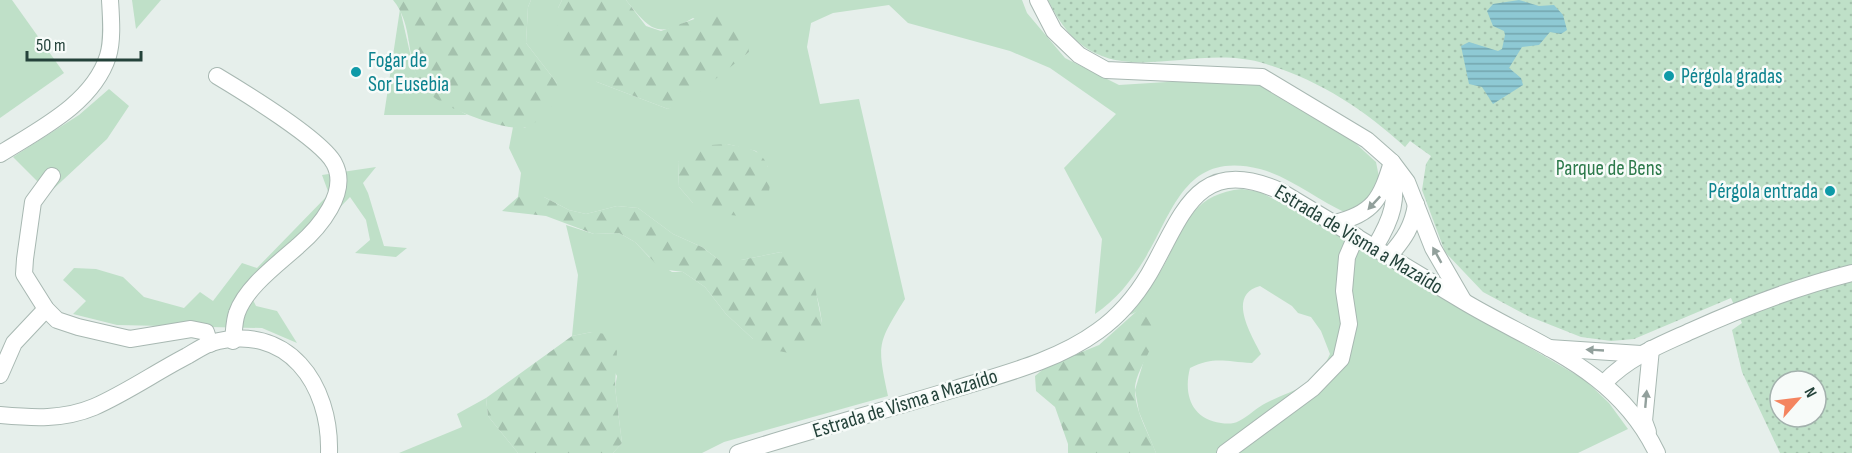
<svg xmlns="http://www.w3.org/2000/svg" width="1852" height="453" font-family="'Sofia Sans Condensed',sans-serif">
	<defs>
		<pattern id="forest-firs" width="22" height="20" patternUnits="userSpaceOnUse" patternTransform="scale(1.5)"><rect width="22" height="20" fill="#bfe0c8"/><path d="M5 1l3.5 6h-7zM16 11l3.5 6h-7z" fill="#a4c1ad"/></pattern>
		<pattern id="park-dots" width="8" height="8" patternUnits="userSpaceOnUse" patternTransform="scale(1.5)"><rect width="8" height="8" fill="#bfe0c8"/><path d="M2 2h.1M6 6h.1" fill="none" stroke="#a4c1ad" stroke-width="1.8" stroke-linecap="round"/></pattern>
		<pattern id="water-rules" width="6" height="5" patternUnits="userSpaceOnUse" patternTransform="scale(1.5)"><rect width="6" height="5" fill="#8ec9d4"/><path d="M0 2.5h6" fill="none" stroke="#74a5ad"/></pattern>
	</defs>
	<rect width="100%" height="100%" fill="#e6efeb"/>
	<g fill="#bfe0c8" fill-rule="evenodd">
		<polygon points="0,0 12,0 64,73 0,118"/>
		<polygon points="132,0 161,0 136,29"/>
		<path d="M 531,0 L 562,0 L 558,8 L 597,82 L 668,109 L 749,52 L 693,18 C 657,39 650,30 626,0 L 1022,0 L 1027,13 L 1065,58 L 1119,85 L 1214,79 L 1261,85 L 1353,141 L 1376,162 L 1380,182 L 1366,201 L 1346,213 C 1318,200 1290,177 1260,169 C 1185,150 1174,211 1144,260 C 1131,281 1116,300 1095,314 L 1102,239 L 1064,168 L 1116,114 L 1050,68 L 1010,51 L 908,23 L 889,5 L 833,13 L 811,23 L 807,47 L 820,104 L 859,99 L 905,299 C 877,344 877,344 888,396 L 724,442 L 702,453 L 613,453 L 622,443 L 615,387 L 617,376 L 592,332 L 572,336 L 578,275 L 566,225 L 594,234 L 619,233 L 635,242 L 649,257 L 672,272 L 683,272 L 705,287 L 726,314 L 753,339 L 822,323 C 817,282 809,280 781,252 L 741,260 L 719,260 L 702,247 L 673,234 L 638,208 L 617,206 L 586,214 L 569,210 L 544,197 L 518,197 L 521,173 L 509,148 L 513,127 L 525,128 L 557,83 L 526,43 L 528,7 ZM 727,144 L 756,151 L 768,167 L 693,203 L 679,187 L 678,162 Z"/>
		<polygon points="400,9 413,66 423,89 467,115 384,115"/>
		<polygon points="109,89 129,106 107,139 49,193 13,157 79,115"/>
		<polygon points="376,167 363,183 368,193 384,246 407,248 396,257 355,253 370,240 366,220 350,197 252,298 256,306 277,311 297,343 262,328 117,325 73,314 86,301 63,280 74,268 96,269 123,277 144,297 184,308 200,292 213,301 242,263 257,268 329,194 322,175"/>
		<path d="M 1242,189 L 1260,192 L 1289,207 L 1585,380 L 1609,403 L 1628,429 L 1578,453 L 1156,453 L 1139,412 L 1135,390 L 1153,330 L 1143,314 L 1138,311 L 1130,315 C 1142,300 1153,285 1162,269 C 1184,229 1190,194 1242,189 ZM 1260,286 L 1292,306 L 1298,313 L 1311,317 L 1321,331 L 1330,354 C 1315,388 1296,388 1266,403 C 1256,408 1249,416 1239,421 C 1234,424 1227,424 1221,423 C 1192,419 1183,395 1190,368 C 1215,356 1225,362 1252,363 L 1261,354 C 1250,333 1227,295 1260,286 Z"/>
		<polygon points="486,398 488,416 518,453 399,453 462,427 457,414"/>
	</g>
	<g fill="url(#forest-firs)">
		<path d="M 393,0 L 531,0 L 528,7 L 526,43 L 557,83 L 558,99 C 549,109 536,126 523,128 C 501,130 433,105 422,86 C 405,59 414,25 393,0 Z"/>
		<path d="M 562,0 L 626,0 L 646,26 L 661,31 L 722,9 C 741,21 746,30 749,52 L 692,98 L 668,109 L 597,82 L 572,58 L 557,32 L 558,8 Z"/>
		<path d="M 727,144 C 735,146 748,147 755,151 C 776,164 771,191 764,209 L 749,217 L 721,214 L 693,203 L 679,187 L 678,162 L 695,146 Z"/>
		<polygon points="518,197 544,197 569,210 586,214 617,206 638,208 673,234 702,247 719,260 741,260 781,252 799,261 815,287 822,323 820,339 811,348 789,353 768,349 753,339 726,314 705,287 683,272 661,269 635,242 619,233 594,234 546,216 502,211"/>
		<path d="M 1138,310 C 1175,334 1135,362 1135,390 C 1135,412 1149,433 1156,453 L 1068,453 L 1068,444 L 1055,407 L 1036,391 L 1035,376 L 1047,366 L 1099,345 Z"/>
		<polygon points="592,332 606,334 617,351 615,387 622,443 613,453 518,453 488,416 486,398 572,336"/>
	</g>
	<path fill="url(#park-dots)" fill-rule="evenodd" d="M 1048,0 L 1852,0 L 1852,453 L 1780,453 L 1742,372 L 1732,330 L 1742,323 L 1731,298 L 1634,339 L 1611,341 L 1581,337 L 1528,316 L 1483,292 L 1445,252 L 1422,190 L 1426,164 L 1431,156 L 1410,141 L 1405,147 C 1365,110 1319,80 1266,64 C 1184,38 1099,107 1048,0 ZM 1780,381 L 1816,381 L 1816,417 L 1780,417 Z"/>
	<polygon fill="url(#water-rules)" points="1519,0 1539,6 1554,5 1563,15 1567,30 1561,34 1550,32 1539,45 1522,47 1509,68 1521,78 1523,85 1493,104 1482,87 1469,84 1461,46 1469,42 1498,51 1502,49 1505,35 1504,31 1493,26 1487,11 1493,4"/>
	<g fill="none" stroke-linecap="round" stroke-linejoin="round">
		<g stroke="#a8b8b2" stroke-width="18">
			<g id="minor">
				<polyline points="1038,0 1054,31 1079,55 1106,70 1262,77 1367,140 1392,162 1407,182 1433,248 1463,300"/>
				<path d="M 217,76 C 242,91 322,140 334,163 C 350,192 319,228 298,246 C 278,264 246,287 237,313 C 234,321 234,332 233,341"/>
				<path d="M 0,154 C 40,129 93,103 108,56 C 113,40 111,17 110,0"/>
				<polyline points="52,176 33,202 25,259 24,274 46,309 57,320 78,327 130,339 191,329 206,332 210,344"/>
				<path d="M 1334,223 C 1374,214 1381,198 1392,162"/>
				<path d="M 1375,247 C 1393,217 1398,200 1392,166"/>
				<path d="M 1390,255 C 1404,239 1413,226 1416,204"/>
				<polyline points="1549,348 1641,354"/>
				<polyline points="0,375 14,343 46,309"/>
				<path d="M 1605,382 C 1629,357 1660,345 1691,331 C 1744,307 1796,287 1852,273"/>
				<path d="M 0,415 C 33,418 63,420 94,407 C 126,393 156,372 187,356 C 194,352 203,346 211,343 C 288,321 331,385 329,453"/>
				<polyline points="1648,432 1644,421 1651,349"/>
				<path d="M 738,453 C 810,430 883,411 955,389 C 1003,374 1057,361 1098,331 C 1119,316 1136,296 1149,274 C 1182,217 1196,153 1280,191 C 1341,227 1402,265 1463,301 C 1538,346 1616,368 1657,453"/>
				<polyline points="1225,453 1313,388 1341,359 1349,324 1344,291 1347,257 1356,236"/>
			</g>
		</g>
		<use href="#minor" stroke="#fff" stroke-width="16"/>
	</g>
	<defs><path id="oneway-solid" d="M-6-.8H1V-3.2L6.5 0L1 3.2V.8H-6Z" transform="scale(1.5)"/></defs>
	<g fill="#92a09c">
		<use href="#oneway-solid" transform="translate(1374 203) rotate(133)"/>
		<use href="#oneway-solid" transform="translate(1437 255) rotate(-119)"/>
		<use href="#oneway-solid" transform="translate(1595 350) rotate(-177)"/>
		<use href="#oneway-solid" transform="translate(1646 399) rotate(-85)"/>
	</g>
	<g fill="#0f9aa8" stroke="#f7fbf9" stroke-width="2">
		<circle cx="356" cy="72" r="6"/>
		<circle cx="1669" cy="76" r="6"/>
		<circle cx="1830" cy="191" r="6"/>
	</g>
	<g text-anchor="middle" stroke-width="5" stroke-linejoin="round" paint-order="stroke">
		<g font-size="21" fill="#0d838f" stroke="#f7fbf9" text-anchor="start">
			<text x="368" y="67">Fogar de<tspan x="368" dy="24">Sor Eusebia</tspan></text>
			<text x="1681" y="83">Pérgola gradas</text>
			<text x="1818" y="198" text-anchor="end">Pérgola entrada</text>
		</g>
		<g font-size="21" fill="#2d7a4b" stroke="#f7fbf9">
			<text x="1609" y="175">Parque de Bens</text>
		</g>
		<g font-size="21" fill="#24423a" stroke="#f7fbf9">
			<text transform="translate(1359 239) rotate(31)" y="7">Estrada de Visma a Mazaído</text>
			<text transform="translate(905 403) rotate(-17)" y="7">Estrada de Visma a Mazaído</text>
		</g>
	</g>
	<g transform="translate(1798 399) rotate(62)"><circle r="28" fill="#f7fbf9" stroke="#a3b1ad" stroke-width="1.5"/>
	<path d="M0-4.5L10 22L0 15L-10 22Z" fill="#f4845f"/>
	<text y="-9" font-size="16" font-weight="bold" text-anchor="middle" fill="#24423a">N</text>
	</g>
	<path d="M27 51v9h114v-9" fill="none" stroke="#24423a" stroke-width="3"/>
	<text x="36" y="51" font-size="18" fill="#24423a" stroke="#f7fbf9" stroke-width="4.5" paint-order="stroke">50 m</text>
</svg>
